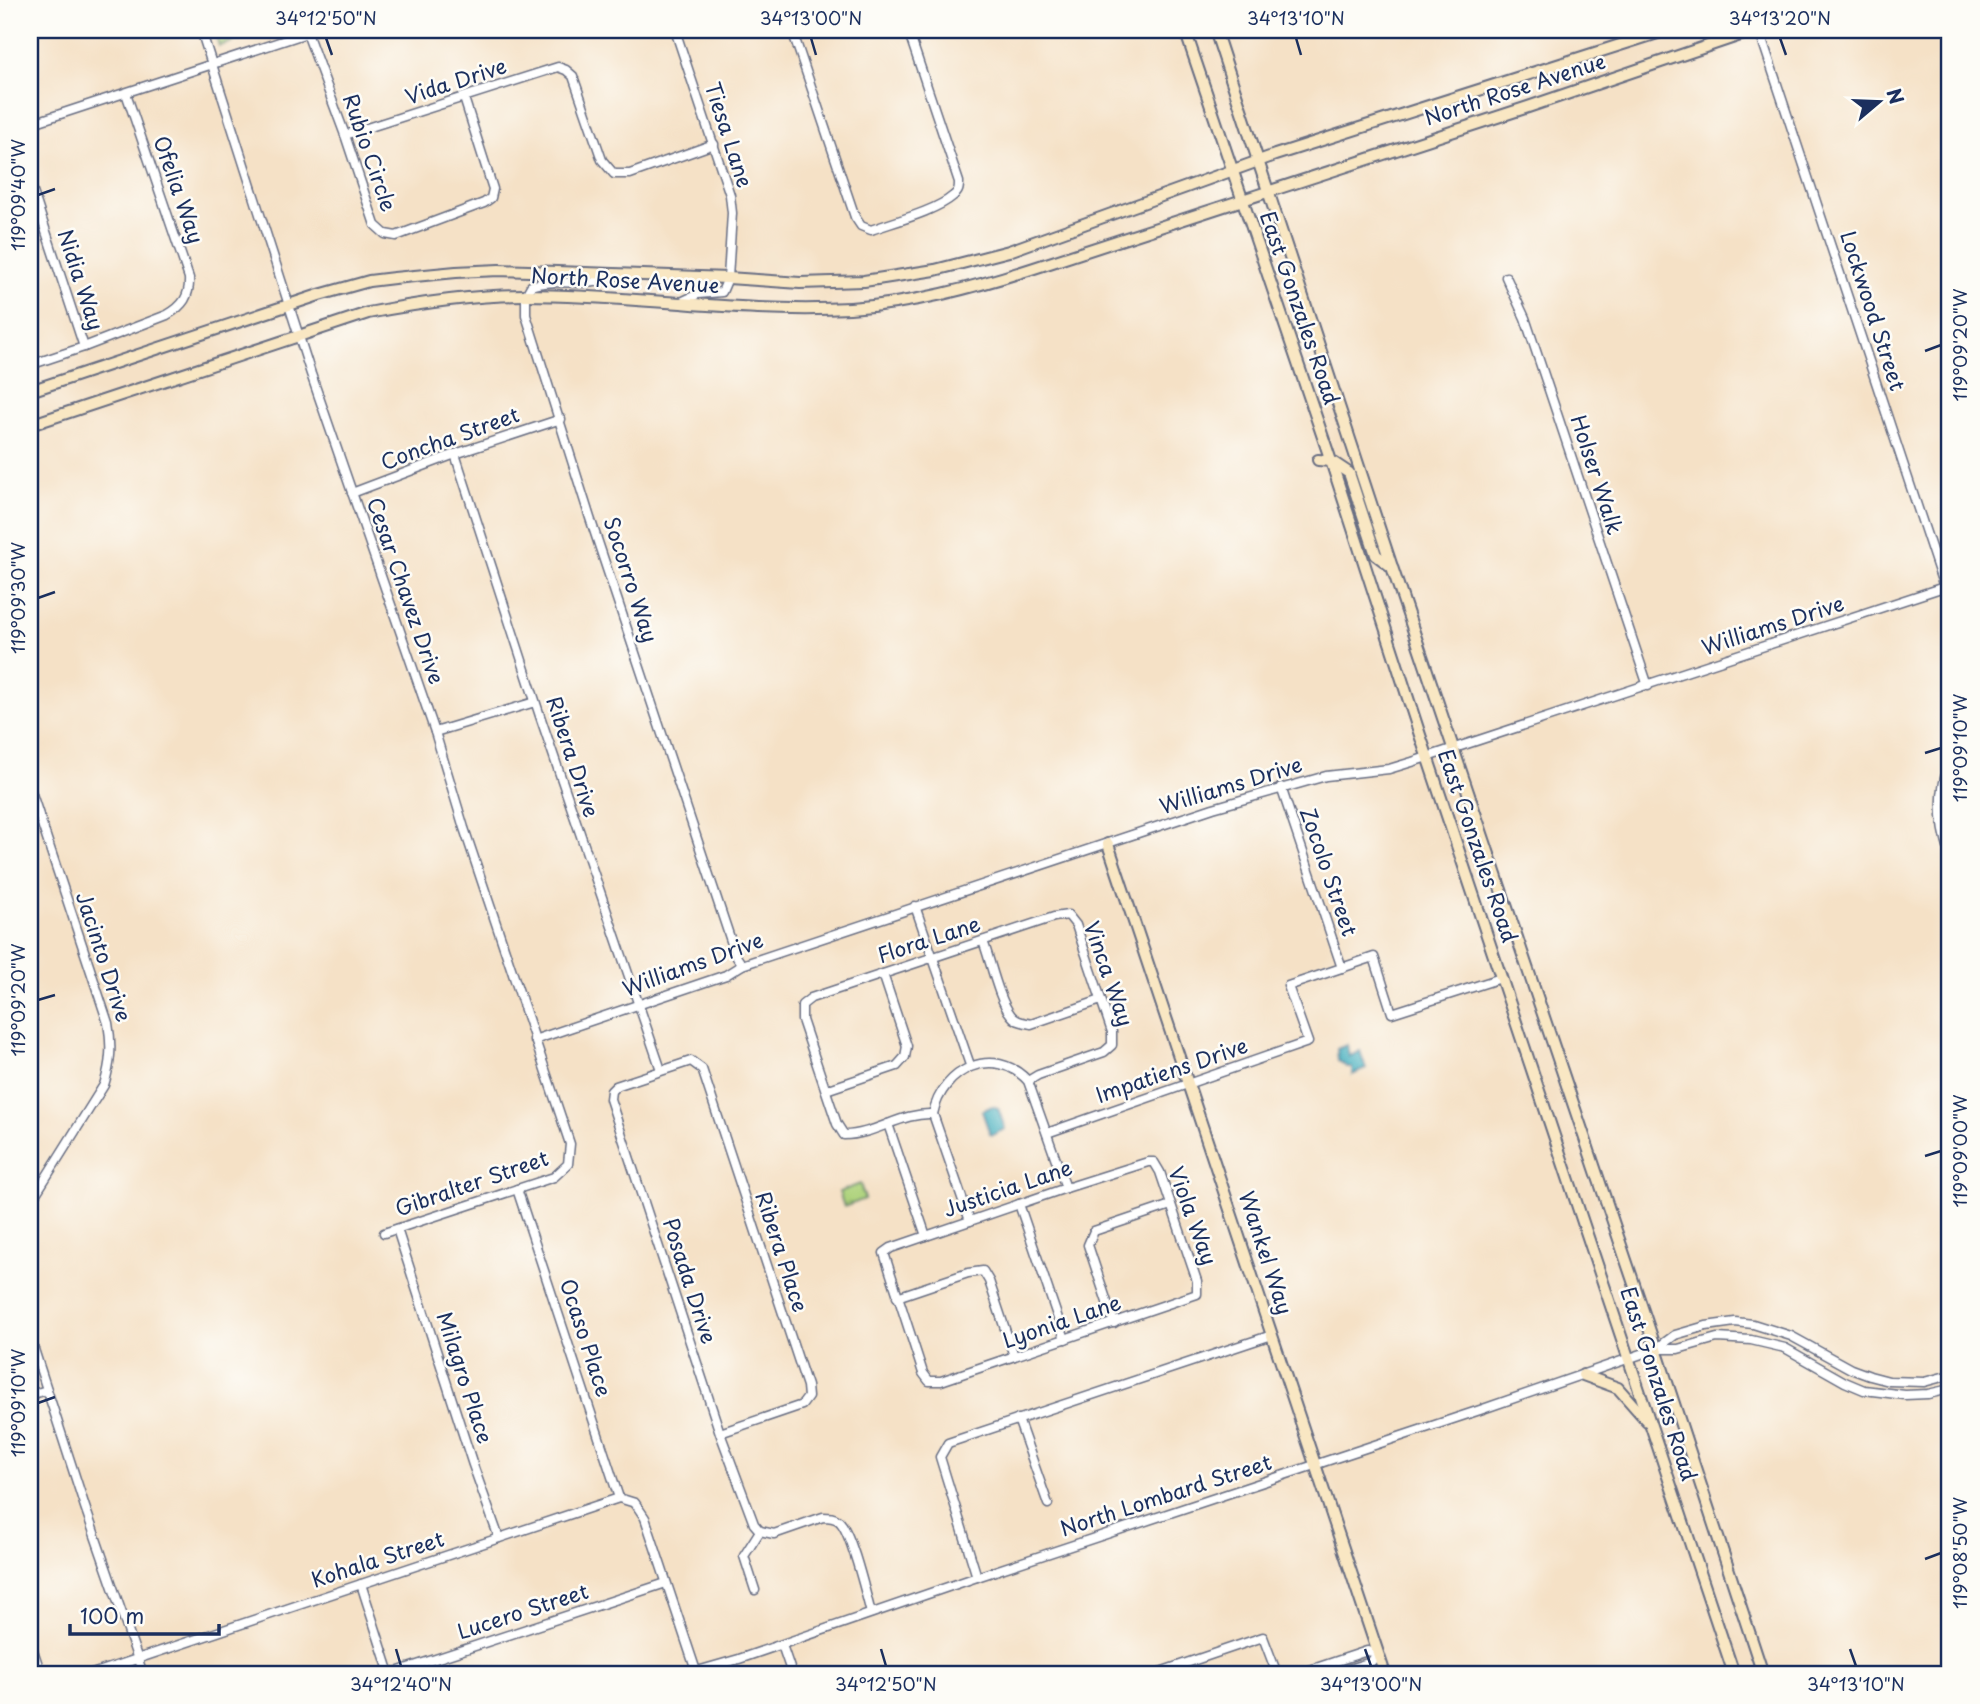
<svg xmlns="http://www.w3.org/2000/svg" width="1980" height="1704" font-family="'Playpen Sans',sans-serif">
	<defs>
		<pattern id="park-crowns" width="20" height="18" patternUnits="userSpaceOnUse" patternTransform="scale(1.75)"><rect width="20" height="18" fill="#afd37d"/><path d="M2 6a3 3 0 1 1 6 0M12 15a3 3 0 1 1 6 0" fill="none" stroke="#96b56e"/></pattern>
	</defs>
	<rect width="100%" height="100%" fill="#fdfcf7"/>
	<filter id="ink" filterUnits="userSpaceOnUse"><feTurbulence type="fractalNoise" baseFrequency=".0143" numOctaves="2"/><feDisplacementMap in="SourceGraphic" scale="14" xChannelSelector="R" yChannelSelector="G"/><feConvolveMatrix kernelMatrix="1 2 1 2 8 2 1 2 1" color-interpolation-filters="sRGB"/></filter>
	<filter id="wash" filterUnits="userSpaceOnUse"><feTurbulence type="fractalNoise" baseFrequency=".00686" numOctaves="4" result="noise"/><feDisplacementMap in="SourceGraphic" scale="28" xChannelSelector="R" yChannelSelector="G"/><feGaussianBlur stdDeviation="1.57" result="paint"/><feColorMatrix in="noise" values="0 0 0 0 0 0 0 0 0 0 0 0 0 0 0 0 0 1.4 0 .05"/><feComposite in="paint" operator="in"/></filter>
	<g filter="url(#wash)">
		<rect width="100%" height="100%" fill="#f5e1c6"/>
		<g fill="url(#park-crowns)" stroke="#65816e" stroke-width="2">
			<polygon points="214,30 272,30 219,46"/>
			<polygon points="860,1184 865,1199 844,1207 839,1192"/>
		</g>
		<g fill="#3eacbc" stroke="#2c6e8d" stroke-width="2">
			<polygon points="1347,1045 1349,1057 1360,1051 1366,1069 1352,1075 1352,1067 1347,1067 1338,1060 1337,1049"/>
			<polygon points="992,1106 998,1108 1005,1129 992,1135 990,1134 982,1111"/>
		</g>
	</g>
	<g filter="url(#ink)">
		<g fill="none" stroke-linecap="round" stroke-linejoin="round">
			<g stroke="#676d82" stroke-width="11">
				<g id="street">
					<polyline points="201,30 311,374 435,732 464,828 570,1144 568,1164 554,1177 384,1233"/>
					<polyline points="675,30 730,195 732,213 728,278 722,292 698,294 681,302"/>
					<path d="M 792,30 L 855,217 L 861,226 L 871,230 C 893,222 936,211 953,196 C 959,192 959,188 959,182 L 908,30"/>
					<polyline points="1759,30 1950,605"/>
					<polyline points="307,33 345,135 375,225 385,234 396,236 484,203 491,198 493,189 464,98"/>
					<polyline points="30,124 316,30"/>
					<polyline points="345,135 558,67 566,70 573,76 602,160 614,174 630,174 714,144"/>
					<polyline points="30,183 84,347"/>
					<path d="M 614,275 C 591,291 558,276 531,286 L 526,295 L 526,315 L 590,518 L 736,956 L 742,965"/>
					<polyline points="1506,277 1525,318 1648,686"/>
					<path d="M 30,365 L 84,347 L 167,315 C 183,306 190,296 189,278 L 126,93"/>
					<polyline points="455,454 540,716 661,1070"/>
					<polyline points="352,493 455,454 561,419"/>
					<polyline points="435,732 535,702"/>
					<path d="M 1950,762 C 1938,792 1940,824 1950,854"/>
					<polyline points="1281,787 1342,968"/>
					<path d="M 30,788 L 108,1023 C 112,1045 111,1063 104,1085 L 30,1203"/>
					<polyline points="915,906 970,1065"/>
					<path d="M 983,941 C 990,959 999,1001 1011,1015 C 1016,1022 1023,1022 1031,1024 L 1101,1000"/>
					<polyline points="534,1040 726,975 742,965 1213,808 1326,776 1389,769 1412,762 1944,587"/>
					<polyline points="826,1090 897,1066 905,1057 907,1046 883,974"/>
					<path d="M 933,1114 C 902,1112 875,1135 844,1135 L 837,1124 L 802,1020 L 802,1005 L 811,998 L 1054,917 L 1068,915 L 1076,925 L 1112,1032 L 1112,1045 L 1104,1052 L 1038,1075 L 1028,1081"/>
					<polyline points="888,1124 926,1236"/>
					<polyline points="1047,1133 1308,1042 1288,986 1374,957 1392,1013 1501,978"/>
					<polygon points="1148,1162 1154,1162 1160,1172 1197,1281 1197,1294 941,1381 929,1381 923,1373 884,1253 891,1248 1066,1188"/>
					<polyline points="517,1189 619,1498"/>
					<polyline points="1019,1204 1065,1339"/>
					<path d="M 970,1221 L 933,1114 C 942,1069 994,1044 1028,1081 L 1066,1188"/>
					<polyline points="397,1229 473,1465 499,1538"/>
					<polyline points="897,1297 968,1273 983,1271 989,1281 1014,1356"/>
					<polyline points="1114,1323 1088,1245 1094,1231 1171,1205"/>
					<polyline points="30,1337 85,1507 143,1674"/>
					<polyline points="1656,1349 1678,1349 1717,1338 1751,1340 1785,1348 1845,1382 1864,1390 1905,1395 1928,1394 1950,1389"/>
					<polyline points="30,1395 47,1390"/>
					<polyline points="1018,1419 1048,1504"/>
					<polyline points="720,1433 802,1405 808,1397 807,1386 702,1069 691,1061 616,1086 611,1091 610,1099 720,1433 754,1524 760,1531 744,1556 755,1590"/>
					<path d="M 760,1531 L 774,1534 L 823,1517 C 829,1517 834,1517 839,1521 C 851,1531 866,1595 871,1613"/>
					<polyline points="977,1577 940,1457 948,1443 1272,1335"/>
					<polyline points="361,1584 390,1674"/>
					<polyline points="30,1641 41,1674"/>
					<polyline points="782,1645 792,1674"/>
					<polyline points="92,1674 619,1498 635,1503 645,1518 697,1674"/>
					<polyline points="390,1674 666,1583"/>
					<polyline points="687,1674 739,1659 977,1577 1480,1410 1656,1349 1675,1335 1706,1326 1735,1322 1753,1324 1791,1336 1851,1369 1870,1376 1889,1381 1924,1382 1950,1375"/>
					<polyline points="1154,1674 1263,1637 1277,1674"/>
					<polyline points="1298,1674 1367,1651 1378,1653 1371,1662 1333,1674"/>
				</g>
			</g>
			<g stroke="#676d82" stroke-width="14">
				<g id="secondary">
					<polyline points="1185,30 1331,461 1420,735 1734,1674"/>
					<polyline points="1215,30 1392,567 1656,1349 1763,1674"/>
					<polyline points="30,391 319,295 369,281 394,278 456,272 499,270 728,278 800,283 864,281 935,270 1009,251 1275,155 1667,30"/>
					<path d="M 30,425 L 368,313 C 420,303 472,295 526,295 C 634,295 742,314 850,308 C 912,304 972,288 1031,269 L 1528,107 L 1755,30"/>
					<polyline points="1318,460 1331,461 1349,473 1376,555 1392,567"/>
					<polyline points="1108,844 1385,1674"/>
					<polyline points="1583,1375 1618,1388 1647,1421"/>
				</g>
			</g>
			<use href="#street" stroke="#fff" stroke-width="8"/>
			<use href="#secondary" stroke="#f9e7c3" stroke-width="10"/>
		</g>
	</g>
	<path fill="none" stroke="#1b2f5e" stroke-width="2.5" d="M 326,38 L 332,55M 811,38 L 816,55M 1296,38 L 1301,55M 1780,38 L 1786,55M 38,195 L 55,189M 1925,351 L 1941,345M 38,598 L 55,592M 1925,753 L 1941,748M 38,1000 L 55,995M 1925,1156 L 1941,1151M 38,1403 L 55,1397M 1925,1559 L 1941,1553M 396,1649 L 401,1666M 881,1649 L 886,1666M 1365,1649 L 1371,1666M 1850,1649 L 1856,1666"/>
	<g text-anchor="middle" stroke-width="5" stroke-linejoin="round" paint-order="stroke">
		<g font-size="21" fill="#1b2f5e" stroke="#fdfcf7">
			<text transform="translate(456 82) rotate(-18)" y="7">Vida Drive</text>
			<text transform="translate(1515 90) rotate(-18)" y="7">North Rose Avenue</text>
			<text transform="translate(728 135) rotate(72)" y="7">Tiesa Lane</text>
			<text transform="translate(369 153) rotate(71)" y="7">Rubio Circle</text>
			<text transform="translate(178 190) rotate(71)" y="7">Ofelia Way</text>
			<text transform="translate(80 280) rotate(72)" y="7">Nidia Way</text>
			<text transform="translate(625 281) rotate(3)" y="7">North Rose Avenue</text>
			<text transform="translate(1299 308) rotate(71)" y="7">East Gonzales Road</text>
			<text transform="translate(1872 311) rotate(72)" y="7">Lockwood Street</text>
			<text transform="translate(450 439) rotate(-20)" y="7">Concha Street</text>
			<text transform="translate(1596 475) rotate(72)" y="7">Holser Walk</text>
			<text transform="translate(630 580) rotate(72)" y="7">Socorro Way</text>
			<text transform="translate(405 591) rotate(71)" y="7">Cesar Chavez Drive</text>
			<text transform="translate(1773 626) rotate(-18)" y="7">Williams Drive</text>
			<text transform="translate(572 757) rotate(72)" y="7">Ribera Drive</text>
			<text transform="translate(1231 786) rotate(-17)" y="7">Williams Drive</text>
			<text transform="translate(1477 846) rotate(71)" y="7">East Gonzales Road</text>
			<text transform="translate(1328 872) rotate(71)" y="7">Zocolo Street</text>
			<text transform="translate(929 940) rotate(-18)" y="7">Flora Lane</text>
			<text transform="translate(103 957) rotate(72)" y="7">Jacinto Drive</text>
			<text transform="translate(693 965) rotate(-20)" y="7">Williams Drive</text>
			<text transform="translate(1108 974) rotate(71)" y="7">Vinca Way</text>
			<text transform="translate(1172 1071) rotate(-19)" y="7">Impatiens Drive</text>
			<text transform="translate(472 1184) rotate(-19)" y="7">Gibralter Street</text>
			<text transform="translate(1008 1189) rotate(-19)" y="7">Justicia Lane</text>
			<text transform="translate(1192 1216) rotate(70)" y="7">Viola Way</text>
			<text transform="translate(781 1252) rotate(72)" y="7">Ribera Place</text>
			<text transform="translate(1265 1253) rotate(72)" y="7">Wankel Way</text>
			<text transform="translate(689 1281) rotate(72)" y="7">Posada Drive</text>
			<text transform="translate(1062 1322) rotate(-19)" y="7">Lyonia Lane</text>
			<text transform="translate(585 1338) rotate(72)" y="7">Ocaso Place</text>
			<text transform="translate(464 1378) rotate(72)" y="7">Milagro Place</text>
			<text transform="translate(1658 1384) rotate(72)" y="7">East Gonzales Road</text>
			<text transform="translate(1166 1496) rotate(-18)" y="7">North Lombard Street</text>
			<text transform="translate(378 1560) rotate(-18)" y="7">Kohala Street</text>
			<text transform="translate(523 1612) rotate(-18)" y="7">Lucero Street</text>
		</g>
	</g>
	<rect width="1980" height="1704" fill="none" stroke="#fdfcf7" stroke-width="77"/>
	<g transform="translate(1879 102) rotate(71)" stroke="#fdfcf7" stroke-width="5" paint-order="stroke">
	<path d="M0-5L12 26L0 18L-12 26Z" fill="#1b2f5e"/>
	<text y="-10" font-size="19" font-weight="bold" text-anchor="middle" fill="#1b2f5e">N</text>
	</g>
	<path d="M70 1624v10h149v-10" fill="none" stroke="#1b2f5e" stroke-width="3.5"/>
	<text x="80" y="1624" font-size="21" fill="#1b2f5e" stroke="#fdfcf7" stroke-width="5" paint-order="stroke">100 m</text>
	<rect x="38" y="38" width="1903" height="1628" fill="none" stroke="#1b2f5e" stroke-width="2.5"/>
	<g font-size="18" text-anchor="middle" fill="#1b2f5e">
		<text x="326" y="25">34°12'50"N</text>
		<text x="811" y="25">34°13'00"N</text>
		<text x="1296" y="25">34°13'10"N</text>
		<text x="1780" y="25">34°13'20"N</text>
		<text transform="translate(19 195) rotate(-90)" y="6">119°09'40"W</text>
		<text transform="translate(1961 345) rotate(-90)" y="6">119°09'20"W</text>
		<text transform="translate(19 598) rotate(-90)" y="6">119°09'30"W</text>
		<text transform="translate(1961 748) rotate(-90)" y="6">119°09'10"W</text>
		<text transform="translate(19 1000) rotate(-90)" y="6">119°09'20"W</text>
		<text transform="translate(1961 1151) rotate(-90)" y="6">119°09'00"W</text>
		<text transform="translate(19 1403) rotate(-90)" y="6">119°09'10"W</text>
		<text transform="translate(1961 1553) rotate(-90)" y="6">119°08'50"W</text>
		<text x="401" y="1691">34°12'40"N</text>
		<text x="886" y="1691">34°12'50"N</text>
		<text x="1371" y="1691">34°13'00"N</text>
		<text x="1856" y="1691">34°13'10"N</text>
	</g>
</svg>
